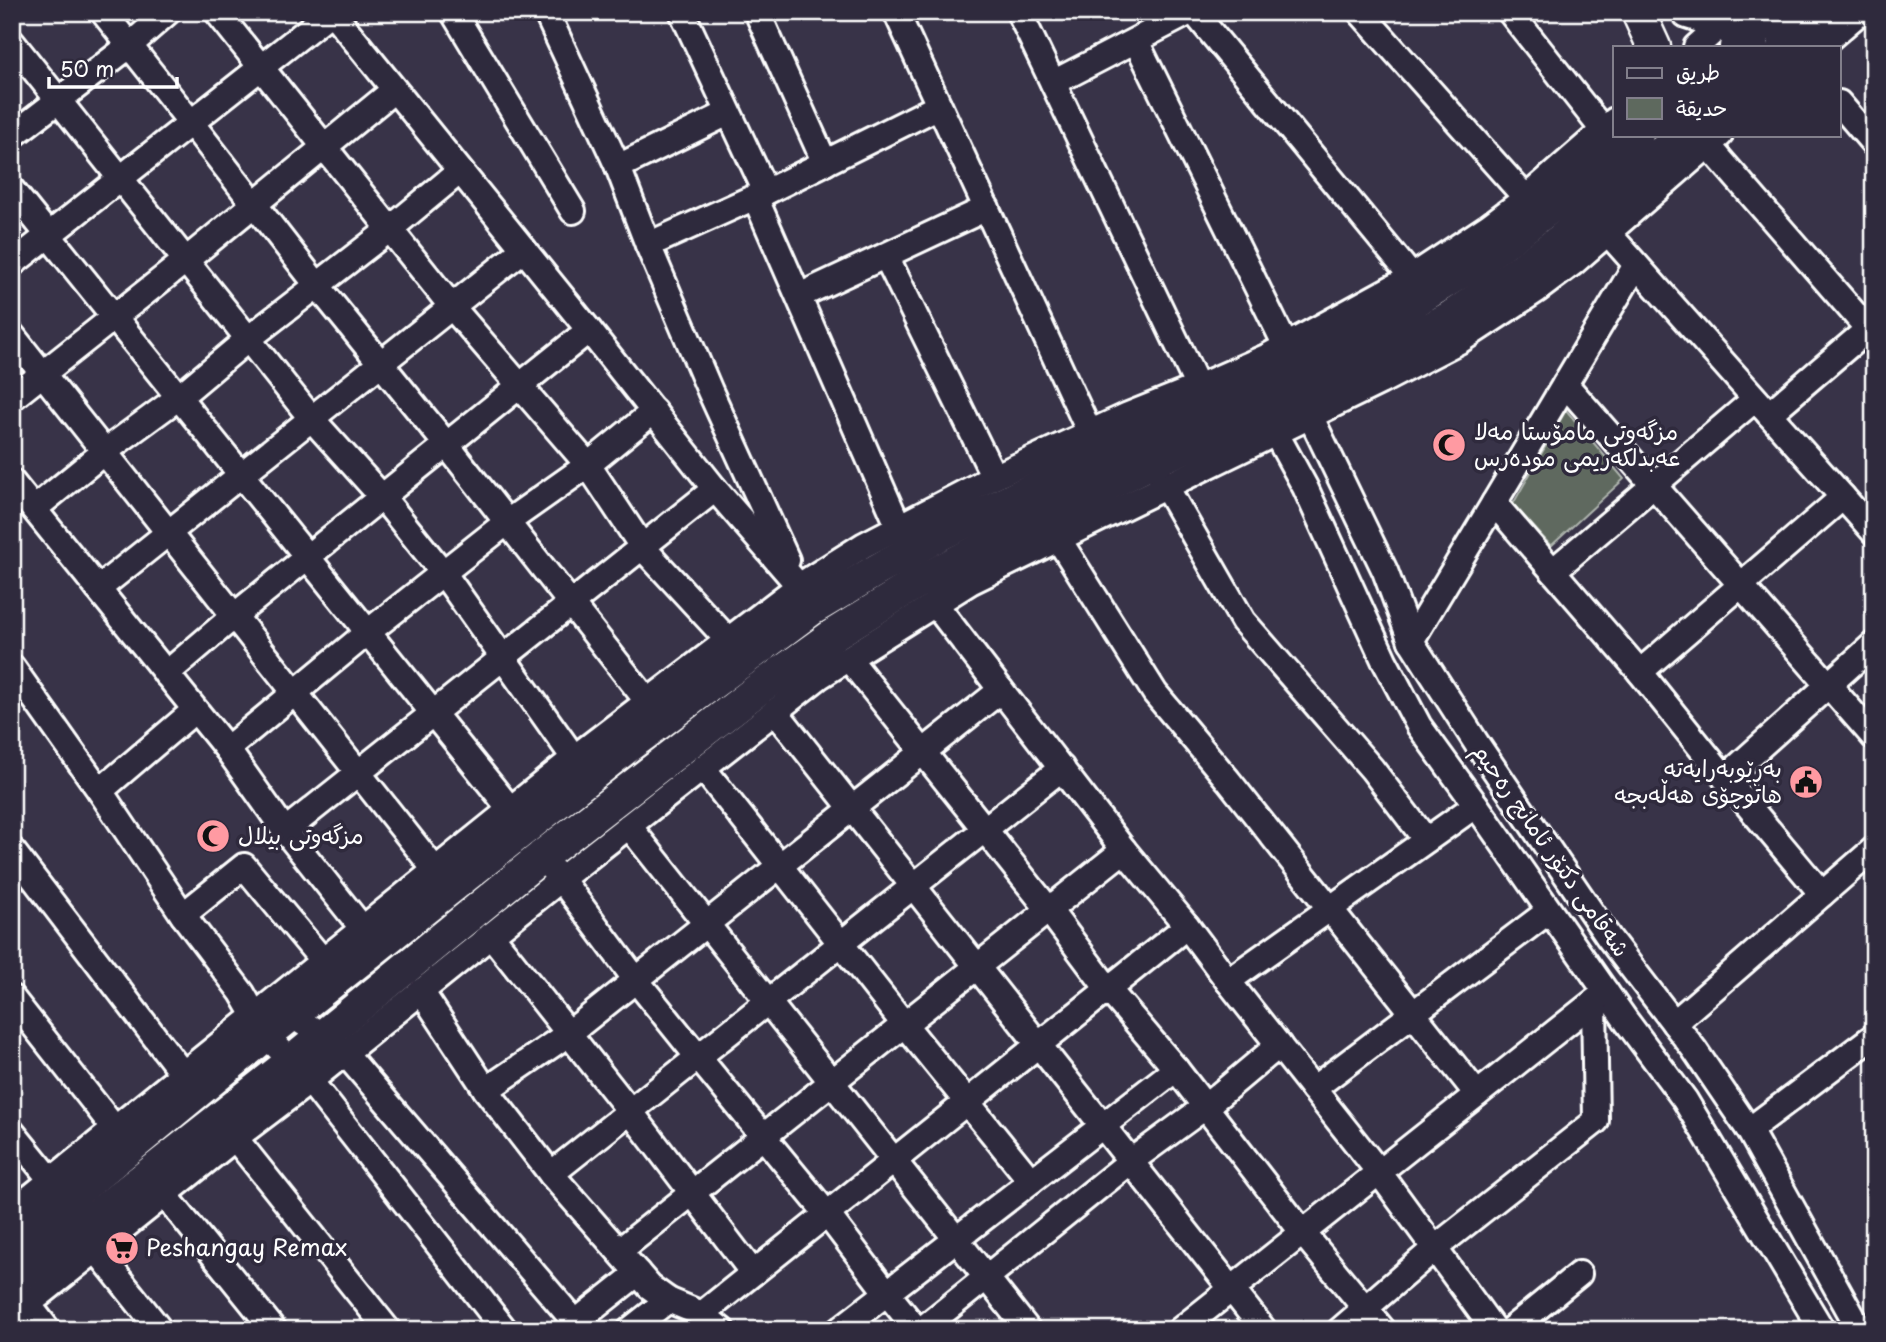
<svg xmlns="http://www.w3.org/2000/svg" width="1886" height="1342" font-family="'Playpen Sans','Playpen Sans Arabic',sans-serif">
	<rect width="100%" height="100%" fill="#383348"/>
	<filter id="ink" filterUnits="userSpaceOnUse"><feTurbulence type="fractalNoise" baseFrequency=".0143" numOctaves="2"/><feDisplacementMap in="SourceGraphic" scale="14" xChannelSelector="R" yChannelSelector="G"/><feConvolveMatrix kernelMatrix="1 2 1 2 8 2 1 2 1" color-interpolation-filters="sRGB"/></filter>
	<g filter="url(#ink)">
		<polygon fill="#5e695e" stroke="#aeb4ae" stroke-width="2" points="1566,410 1624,479 1551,546 1513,504"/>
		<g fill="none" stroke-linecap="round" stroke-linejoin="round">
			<g stroke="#fff" stroke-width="30">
				<g id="minor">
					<polyline points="103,12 192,124 317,285 446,444 648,702"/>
					<polyline points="217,12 452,307 588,465 643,548 728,640"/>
					<polyline points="332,12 589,330 715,489 799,586"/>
					<polyline points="453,12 573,211"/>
					<polyline points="546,12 618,167 648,245 710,391 787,560"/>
					<polyline points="682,12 766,192"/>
					<polyline points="757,12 825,163"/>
					<polyline points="896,12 1090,433"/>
					<polyline points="1019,12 1198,387"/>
					<polyline points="1194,12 1412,277"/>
					<polyline points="1360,12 1526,198"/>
					<polyline points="1510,12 1603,130"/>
					<polyline points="1136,41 1286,346"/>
					<polyline points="12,42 311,418 383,498 444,574 574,758"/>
					<polyline points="1696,47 1735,12"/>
					<polyline points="1819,47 1860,12"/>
					<polyline points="1053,83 1190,12"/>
					<polyline points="1839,103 1874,144"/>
					<polyline points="12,136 129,46 168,12"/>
					<polyline points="1708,145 1868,329"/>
					<polyline points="618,167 728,113"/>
					<polyline points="12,190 511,810"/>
					<polyline points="755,197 905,541"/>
					<polyline points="1608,233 1874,532"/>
					<polyline points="648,245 766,192 939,106"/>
					<polyline points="886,256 994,477"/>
					<polyline points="12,264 331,12"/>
					<polyline points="1636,265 1494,503 1640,672 1725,778 1822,894"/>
					<polyline points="799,296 987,208"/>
					<polyline points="12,335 436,871"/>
					<polyline points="1565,384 1874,737"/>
					<polyline points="12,398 185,261 394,90"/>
					<polyline points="1304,403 1385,571 1411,641 1477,744 1609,938 1694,1049 1749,1130 1860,1330"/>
					<polyline points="1769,414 1874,324"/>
					<polyline points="1269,421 1305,487 1384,660 1419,726 1476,805 1627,1022 1685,1100 1822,1330"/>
					<polyline points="1157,471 1243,621 1372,769 1426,840"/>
					<polyline points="12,482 227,749 285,831 363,929"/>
					<polyline points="34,509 104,452 179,397 248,339 390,229 460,171"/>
					<polyline points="1059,540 1155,693 1228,780 1477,1094"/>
					<polyline points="1553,571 1755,399"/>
					<polyline points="98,589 524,249"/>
					<polyline points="935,604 1124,850 1187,926 1228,981 1379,1172 1494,1330"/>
					<polyline points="1411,641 1494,503"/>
					<polyline points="849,659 1049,910 1108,989 1176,1069 1303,1233 1383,1330"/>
					<polyline points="12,667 100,791 183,915 242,993 266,1035 310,1081 505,1330"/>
					<polyline points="1640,672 1843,497"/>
					<polyline points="166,674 234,616 589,330"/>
					<polyline points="775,711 1264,1330"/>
					<polyline points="227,749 368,632 506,523 588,465 654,411"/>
					<polyline points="703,768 904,1024 1031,1181"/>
					<polyline points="1725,778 1874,644"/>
					<polyline points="100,791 195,710"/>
					<polyline points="629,826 1028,1330"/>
					<polyline points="285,831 715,489"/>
					<polyline points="12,850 183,1074"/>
					<polyline points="550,867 561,879 636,980 698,1057 827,1214 887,1293 917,1330"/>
					<polyline points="183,915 244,866 323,961"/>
					<polyline points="491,935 630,1111 753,1273"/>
					<polyline points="1228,981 1476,805"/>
					<polyline points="421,991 486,1090 551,1174 650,1287 668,1300 702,1314 722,1330"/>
					<polyline points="12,998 115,1129"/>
					<polyline points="278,1007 322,1035 344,1052 575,1322"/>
					<polyline points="1674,1023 1874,849"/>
					<polyline points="1313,1089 1549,911"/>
					<polyline points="486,1090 568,1034 1001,690"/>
					<polyline points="1749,1130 1874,1036"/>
					<polyline points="12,1132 51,1180"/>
					<polyline points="235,1138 388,1330"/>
					<polyline points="551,1174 1062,768"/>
					<polyline points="165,1195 274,1330"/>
					<polyline points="12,1212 574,758 799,586 864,545 994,477 1126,416 1198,387 1266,357 1412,277 1489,226 1526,198 1615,120"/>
					<polyline points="86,1237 160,1330"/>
					<polyline points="619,1251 1124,850"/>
					<polyline points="28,1304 48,1330"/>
					<polyline points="702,1314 1187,926"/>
					<polyline points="12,1317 235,1138 310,1081 561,879 820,676 970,582 1380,382 1461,340 1537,290 1573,263 1720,135"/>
					<polyline points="566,1330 638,1273"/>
					<polyline points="630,1330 668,1300"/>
					<polyline points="839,1330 1176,1069"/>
					<polyline points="921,1330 1131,1161 1205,1107 1279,1045"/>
					<polyline points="1180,1330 1606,992"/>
					<polyline points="1340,1330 1435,1248 1596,1121 1594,1002"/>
					<polyline points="1510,1330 1579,1274"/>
				</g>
			</g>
			<g stroke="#fff" stroke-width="37">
				<g id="major">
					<polyline points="1638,12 1654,47"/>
					<path d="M 1688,12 C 1712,20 1736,26 1752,47"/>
					<polyline points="1736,47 1777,12"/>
					<polyline points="1783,47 1824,12"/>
					<polyline points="12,1245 266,1035 627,747 812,609 877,570 941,534 1138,438 1357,335 1396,313 1471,266 1508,240 1578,186 1637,135"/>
					<polyline points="12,1282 291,1062 541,857 761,687 836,633 915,584 956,562 1152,462 1371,362 1449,318 1523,268 1559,241 1682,135"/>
				</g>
			</g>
			<use href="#minor" stroke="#2f2a3d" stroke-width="24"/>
			<use href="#major" stroke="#2f2a3d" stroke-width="32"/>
		</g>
	</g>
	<defs>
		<g id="mosque-disc" transform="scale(1.75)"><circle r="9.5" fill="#ff9aa2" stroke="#2f2a3d"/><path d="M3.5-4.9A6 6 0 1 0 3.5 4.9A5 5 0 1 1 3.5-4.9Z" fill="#111"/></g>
		<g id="civic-disc" transform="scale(1.75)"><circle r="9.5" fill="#ff9aa2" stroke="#2f2a3d"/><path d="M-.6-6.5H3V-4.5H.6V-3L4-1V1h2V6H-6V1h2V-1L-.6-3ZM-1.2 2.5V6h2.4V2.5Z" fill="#111"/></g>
		<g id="supermarket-disc" transform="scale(1.75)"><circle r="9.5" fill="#ff9aa2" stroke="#2f2a3d"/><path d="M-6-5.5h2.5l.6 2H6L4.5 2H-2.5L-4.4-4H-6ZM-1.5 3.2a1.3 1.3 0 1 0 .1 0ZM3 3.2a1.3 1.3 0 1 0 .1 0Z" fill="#111"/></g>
	</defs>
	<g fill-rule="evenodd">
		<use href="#mosque-disc" x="1449" y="445"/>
		<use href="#civic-disc" x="1806" y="782"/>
		<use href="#mosque-disc" x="213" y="836"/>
		<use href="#supermarket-disc" x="122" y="1248"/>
	</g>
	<g text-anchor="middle" stroke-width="7" stroke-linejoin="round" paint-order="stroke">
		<g font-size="23" fill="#fff" stroke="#2f2a3d" text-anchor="start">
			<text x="1474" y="440">مزگەوتی مامۆستا مەلا<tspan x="1474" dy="26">عەبدلکەریمی مودەرس</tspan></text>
			<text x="1782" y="777" text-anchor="end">بەڕێوبەرایەتە<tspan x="1782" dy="26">هاتوچۆی هەڵەبجە</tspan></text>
			<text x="238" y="844">مزگەوتی بیلال</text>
			<text x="146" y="1256">Peshangay Remax</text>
		</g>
		<g font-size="23" fill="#fff" stroke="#2f2a3d">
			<text transform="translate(1551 850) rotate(55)" y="8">شەقامی دکتۆر ئامانج رەحیم</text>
		</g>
	</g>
	<rect width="1886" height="1342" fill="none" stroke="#2f2a3d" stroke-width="42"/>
	<rect x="21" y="21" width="1844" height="1300" fill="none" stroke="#fff" stroke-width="2.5" filter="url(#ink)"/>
	<rect x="1613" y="46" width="228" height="91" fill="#2f2a3d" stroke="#827f8b" stroke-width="2"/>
	<rect x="1627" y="68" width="35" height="10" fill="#2f2a3d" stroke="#827f8b" stroke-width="2"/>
	<text x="1676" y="80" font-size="21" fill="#ffffff">طريق</text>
	<rect x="1627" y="98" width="35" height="21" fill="#5e695e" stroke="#827f8b" stroke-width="2"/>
	<text x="1676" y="116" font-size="21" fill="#ffffff">حديقة</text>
	<path d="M49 77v10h128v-10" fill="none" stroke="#ffffff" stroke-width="3.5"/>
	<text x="60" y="77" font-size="21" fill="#ffffff" stroke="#2f2a3d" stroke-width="5" paint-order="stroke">50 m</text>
</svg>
